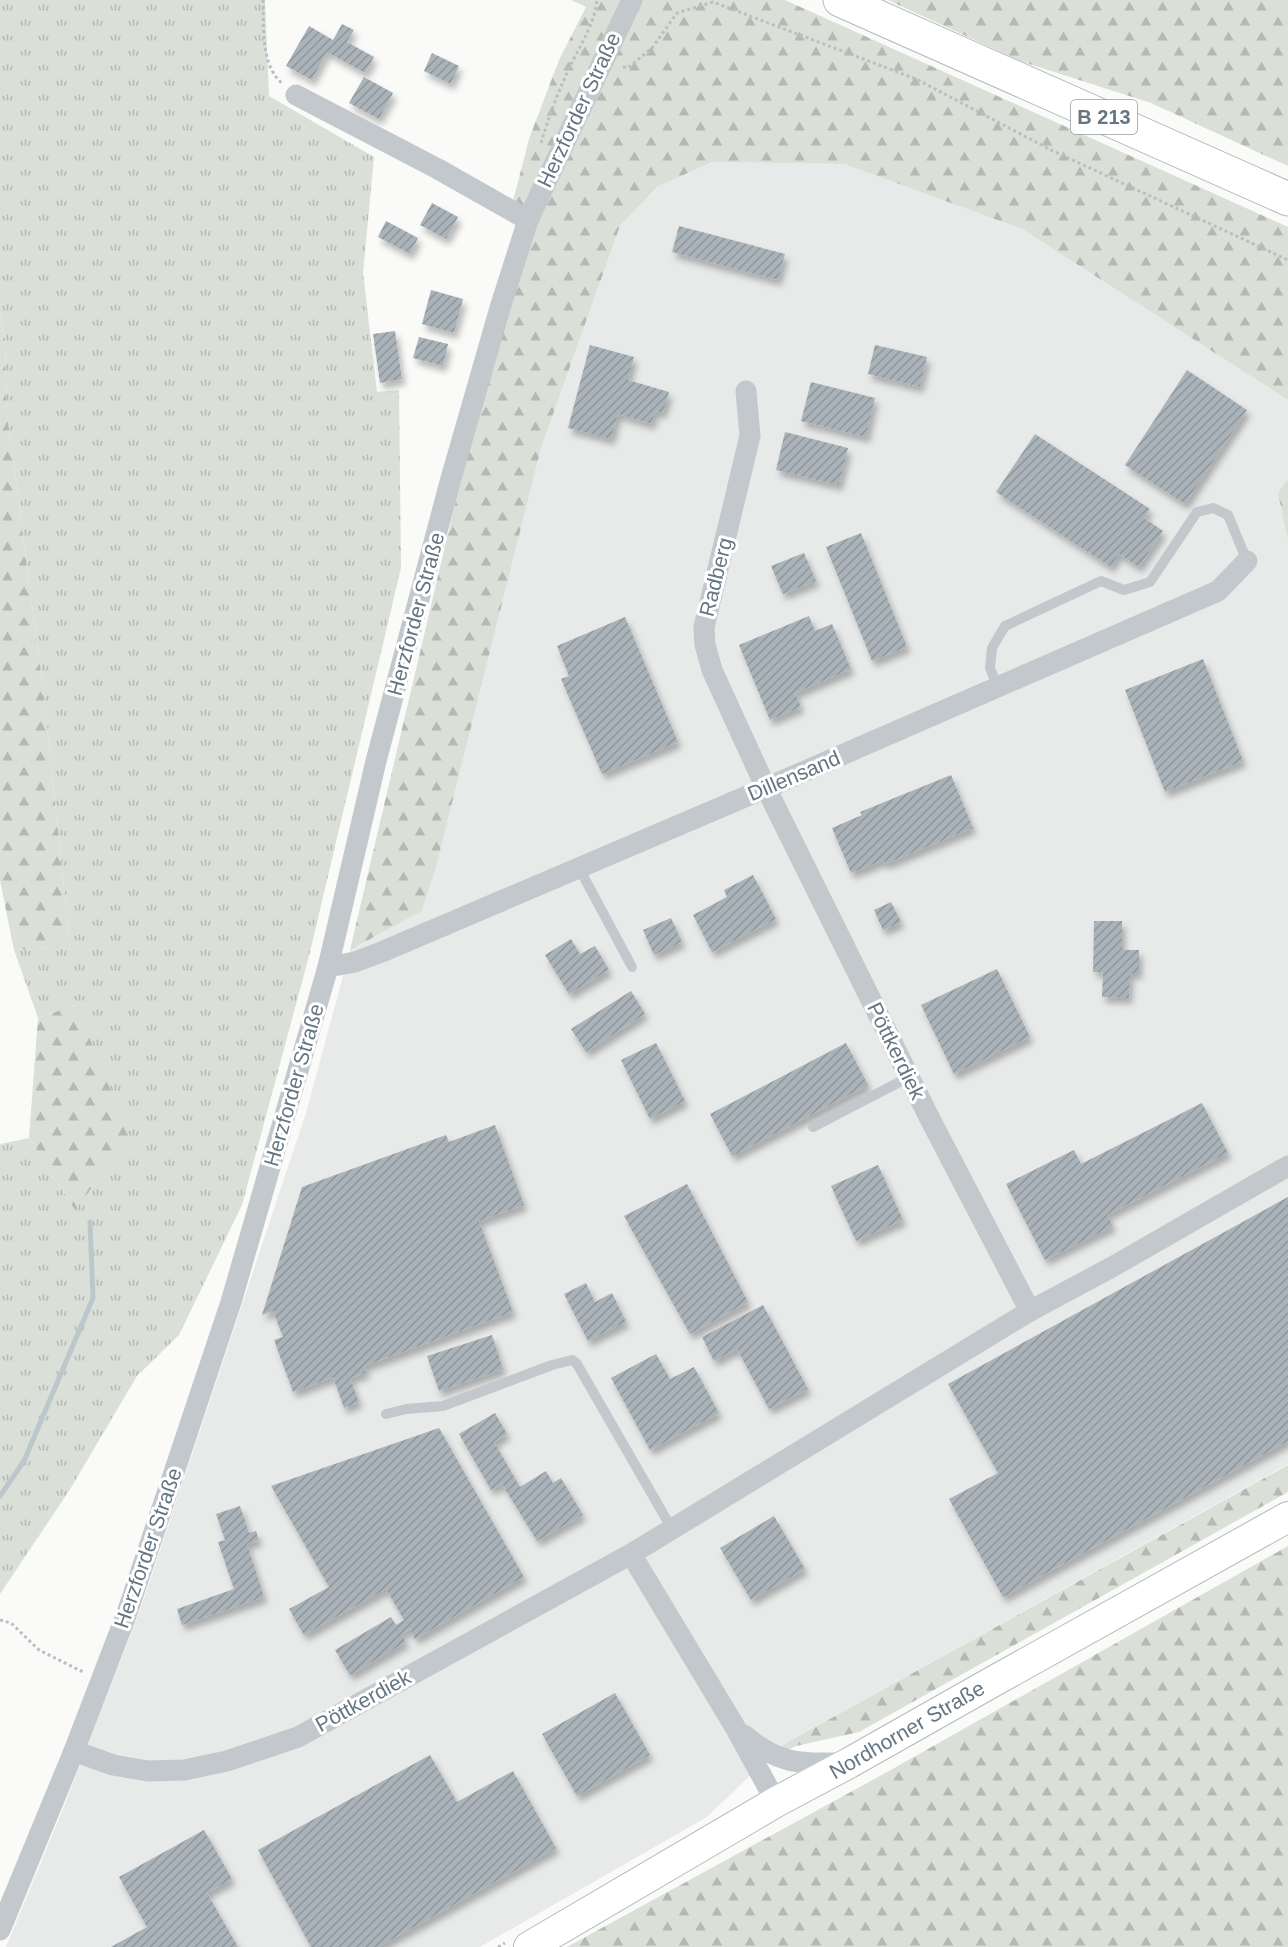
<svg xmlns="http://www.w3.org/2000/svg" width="1288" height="1947" font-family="Helvetica,sans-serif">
	<defs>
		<pattern id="grass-tufts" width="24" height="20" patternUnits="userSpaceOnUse" patternTransform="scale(1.5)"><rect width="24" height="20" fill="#dadfd7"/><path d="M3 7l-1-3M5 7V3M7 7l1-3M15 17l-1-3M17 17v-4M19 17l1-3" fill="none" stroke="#b4b9b4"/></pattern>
		<pattern id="forest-firs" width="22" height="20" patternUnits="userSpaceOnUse" patternTransform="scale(1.5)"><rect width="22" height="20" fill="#dadfd7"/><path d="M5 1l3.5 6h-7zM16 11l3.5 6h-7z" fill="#b4b9b4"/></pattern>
		<pattern id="building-hatch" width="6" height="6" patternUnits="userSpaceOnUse" patternTransform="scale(1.5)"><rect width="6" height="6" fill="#aab3b9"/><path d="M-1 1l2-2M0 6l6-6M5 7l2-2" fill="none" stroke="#8e969c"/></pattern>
		<filter id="shadow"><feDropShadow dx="3.5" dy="6" stdDeviation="3" flood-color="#0004"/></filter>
	</defs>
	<rect width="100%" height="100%" fill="#fafaf8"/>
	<polygon fill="#e8e9e9" points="712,162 844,164 1022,229 1288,400 1288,479 1278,494 1288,541 1288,1464 781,1746 707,1817 480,1947 6,1947 65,1804 140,1610 306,1113 350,950 422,911 436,867 541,448 620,226 657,187"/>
	<polygon fill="url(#grass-tufts)" points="0,0 265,0 269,96 374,157 363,273 377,392 399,390 401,568 309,956 242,1205 179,1335 137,1376 69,1491 0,1594 0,1144 29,1138 75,1210 76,1005 38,1018 14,950 70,947 44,697 7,414 5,345 0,314"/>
	<g fill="url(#forest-firs)">
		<polygon points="571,0 785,0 1288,227 1288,400 1022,229 844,164 712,162 657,187 620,226 541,448 436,867 422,911 350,950 501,308 528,220 511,209 529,139 559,60 586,7"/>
		<polygon points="888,0 1288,0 1288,166 1151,103 1020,61"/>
		<polygon points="0,314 5,345 7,414 44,697 70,947 14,950 0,880"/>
		<polygon points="1288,479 1288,541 1278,493"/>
		<polygon points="76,1005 130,1137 75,1210 29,1138 38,1018"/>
		<polygon points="1288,1465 1288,1492 859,1732 796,1746 779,1754 781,1746"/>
		<polygon points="1288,1546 1288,1947 567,1947 889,1771"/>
	</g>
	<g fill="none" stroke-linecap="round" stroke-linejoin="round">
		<polyline stroke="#bbc7cb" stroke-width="5" points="0,1496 24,1461 93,1298 90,1222"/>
	</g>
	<g fill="url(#building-hatch)" filter="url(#shadow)">
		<polygon points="342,24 354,30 347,42 374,57 365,73 327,52 312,80 286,66 309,26 333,40"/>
		<polygon points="432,53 459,66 451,84 424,71"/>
		<polygon points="364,77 393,93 379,119 349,103"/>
		<polygon points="432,203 458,217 446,239 420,225"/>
		<polygon points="386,221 418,238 410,254 378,237"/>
		<polygon points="679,226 785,254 778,280 672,252"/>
		<polygon points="431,290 463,299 454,333 422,324"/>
		<polygon points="395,331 402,379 380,383 373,334"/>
		<polygon points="419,337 448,344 443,366 413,358"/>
		<polygon points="590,345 634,357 628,380 669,392 663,413 655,411 652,424 618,414 611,439 568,428"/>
		<polygon points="875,345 927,357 920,387 868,374"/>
		<polygon points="1187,370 1247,410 1185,504 1125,465"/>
		<polygon points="811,382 875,398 866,437 801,421"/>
		<polygon points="785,432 848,448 839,485 776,470"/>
		<polygon points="1035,434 1150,509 1144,518 1163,531 1139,567 1119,554 1111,567 996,492"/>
		<polygon points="861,533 907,647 872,661 826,547"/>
		<polygon points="804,553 816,581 783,594 771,566"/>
		<polygon points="809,616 815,631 832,624 851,669 795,693 801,707 770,720 739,645"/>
		<polygon points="625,617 678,742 602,774 561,679 569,676 557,646"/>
		<polygon points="1203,659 1243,761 1165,792 1125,690"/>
		<polygon points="951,775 973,828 885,864 884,860 851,873 832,828 862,815 860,812"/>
		<polygon points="753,875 776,919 712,952 693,915 727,897 724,890"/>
		<polygon points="891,902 901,922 883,930 874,910"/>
		<polygon points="671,918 682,942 654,955 643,930"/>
		<polygon points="1094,921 1122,921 1122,950 1139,950 1139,973 1130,973 1129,998 1102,997 1103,972 1093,972"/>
		<polygon points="571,939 580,954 595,946 609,970 569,994 545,955"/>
		<polygon points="997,969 1030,1037 954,1074 921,1005"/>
		<polygon points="631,991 645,1014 586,1052 571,1029"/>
		<polygon points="656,1043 685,1101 650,1119 621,1060"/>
		<polygon points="846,1043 868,1085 732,1156 710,1114"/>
		<polygon points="1202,1103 1228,1153 1107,1215 1113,1226 1045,1260 1006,1184 1074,1150 1081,1164"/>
		<polygon points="495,1125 524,1205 479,1221 513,1312 364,1366 366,1373 350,1378 359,1402 344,1408 333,1377 293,1392 274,1340 283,1337 273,1311 262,1315 302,1187 446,1135 449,1142"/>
		<polygon points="878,1165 903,1220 856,1241 831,1186"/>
		<polygon points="687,1184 748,1302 690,1334 624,1216"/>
		<polygon points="1288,1197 1288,1441 1003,1597 949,1499 998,1473 948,1384"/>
		<polygon points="586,1283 595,1302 612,1293 626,1322 588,1341 564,1294"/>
		<polygon points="763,1305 808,1389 769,1409 737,1349 714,1361 702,1337"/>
		<polygon points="492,1335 503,1369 439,1391 427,1356"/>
		<polygon points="656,1354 670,1379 694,1367 719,1413 650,1450 611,1378"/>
		<polygon points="495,1413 507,1434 494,1442 520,1487 546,1471 553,1483 561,1478 583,1515 537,1541 502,1484 491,1490 459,1434"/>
		<polygon points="439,1428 524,1577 415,1639 410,1629 401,1634 406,1642 350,1675 335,1650 391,1617 396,1625 404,1620 386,1589 304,1635 289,1609 329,1587 271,1486"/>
		<polygon points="240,1506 249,1533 256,1531 259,1540 247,1544 264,1597 182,1625 177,1609 234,1589 218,1542 225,1540 216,1514"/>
		<polygon points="774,1516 805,1569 751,1600 720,1548"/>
		<polygon points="615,1693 650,1755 577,1796 542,1734"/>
		<polygon points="430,1755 457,1802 513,1771 556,1848 378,1947 311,1947 258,1850"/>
		<polygon points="204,1830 232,1879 207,1893 238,1947 111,1947 147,1927 119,1877"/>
	</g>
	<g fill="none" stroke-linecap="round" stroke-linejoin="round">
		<g stroke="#b3babf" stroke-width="32">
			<polyline id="secondary" points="529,1947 776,1802 849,1763 994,1681 1288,1517"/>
		</g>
		<g stroke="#b5babe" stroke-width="35">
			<polyline id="primary" points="840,0 1288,199"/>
		</g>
		<g stroke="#bbbfc2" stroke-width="3" stroke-dasharray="3 3" stroke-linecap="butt">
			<path d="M 263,0 C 264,26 260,66 283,84"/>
			<polyline points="623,67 628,68 652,48 677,13 713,2 916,79 1051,150 1288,260"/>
			<path d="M 541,143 C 548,119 557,95 567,73 C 578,48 594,27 597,0"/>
			<polyline points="0,1620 11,1623 39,1650 83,1672"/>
			<polyline points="498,1947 505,1943"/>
		</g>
		<g stroke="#c3c8cc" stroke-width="10">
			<polyline points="998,688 990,668 992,648 1005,626 1101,581 1124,590 1150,582 1197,512 1213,508 1228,515 1247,561"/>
			<polyline points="579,868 632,967"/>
			<polyline points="813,1127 909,1077"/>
			<polyline points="386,1414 406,1409 443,1406 552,1365 572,1360 577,1364 672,1529"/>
		</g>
		<g stroke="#c3c8cc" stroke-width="21">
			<polyline points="296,95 438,169 528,220"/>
			<polyline points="328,967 355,962 384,951 766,788 1218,591 1247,561"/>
			<polyline points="1030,1311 1112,1267 1288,1166"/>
			<polyline points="631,1554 735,1727 776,1802"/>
			<path d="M 744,1735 C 780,1766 801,1763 846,1763"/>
			<polyline points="74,1751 113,1765 148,1771 184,1770 227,1761 298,1737 631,1554 1030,1311 929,1117 766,788 712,670 705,645 704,627 750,436 746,391"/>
			<polyline points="0,1930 74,1751 127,1613 231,1302 328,967 376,761 450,482 500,308 528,220 632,0"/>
		</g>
		<use href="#secondary" stroke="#fff" stroke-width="30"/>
		<use href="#primary" stroke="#fff" stroke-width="33"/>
	</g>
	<g text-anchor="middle" stroke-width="6" stroke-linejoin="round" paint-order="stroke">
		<rect fill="#fff" stroke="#939fa8" stroke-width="1.5" x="1071" y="100" width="66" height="34" rx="4.5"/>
		<g font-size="20" font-weight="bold" fill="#657683">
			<text x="1104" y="124">B 213</text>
		</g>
		<g font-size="21" fill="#657683" stroke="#fff">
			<text transform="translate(579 110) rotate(-65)" y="7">Herzforder Straße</text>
			<text transform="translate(716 577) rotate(-76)" y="7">Radberg</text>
			<text transform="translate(416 614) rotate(-75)" y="7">Herzforder Straße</text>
			<text transform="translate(794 776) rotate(-23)" y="7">Dillensand</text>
			<text transform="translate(896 1051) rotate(64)" y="7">Pöttkerdiek</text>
			<text transform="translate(294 1085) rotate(-74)" y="7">Herzforder Straße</text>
			<text transform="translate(148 1548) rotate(-71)" y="7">Herzforder Straße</text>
			<text transform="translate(363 1701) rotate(-29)" y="7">Pöttkerdiek</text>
			<text transform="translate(907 1730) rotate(-30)" y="7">Nordhorner Straße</text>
		</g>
	</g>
</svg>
